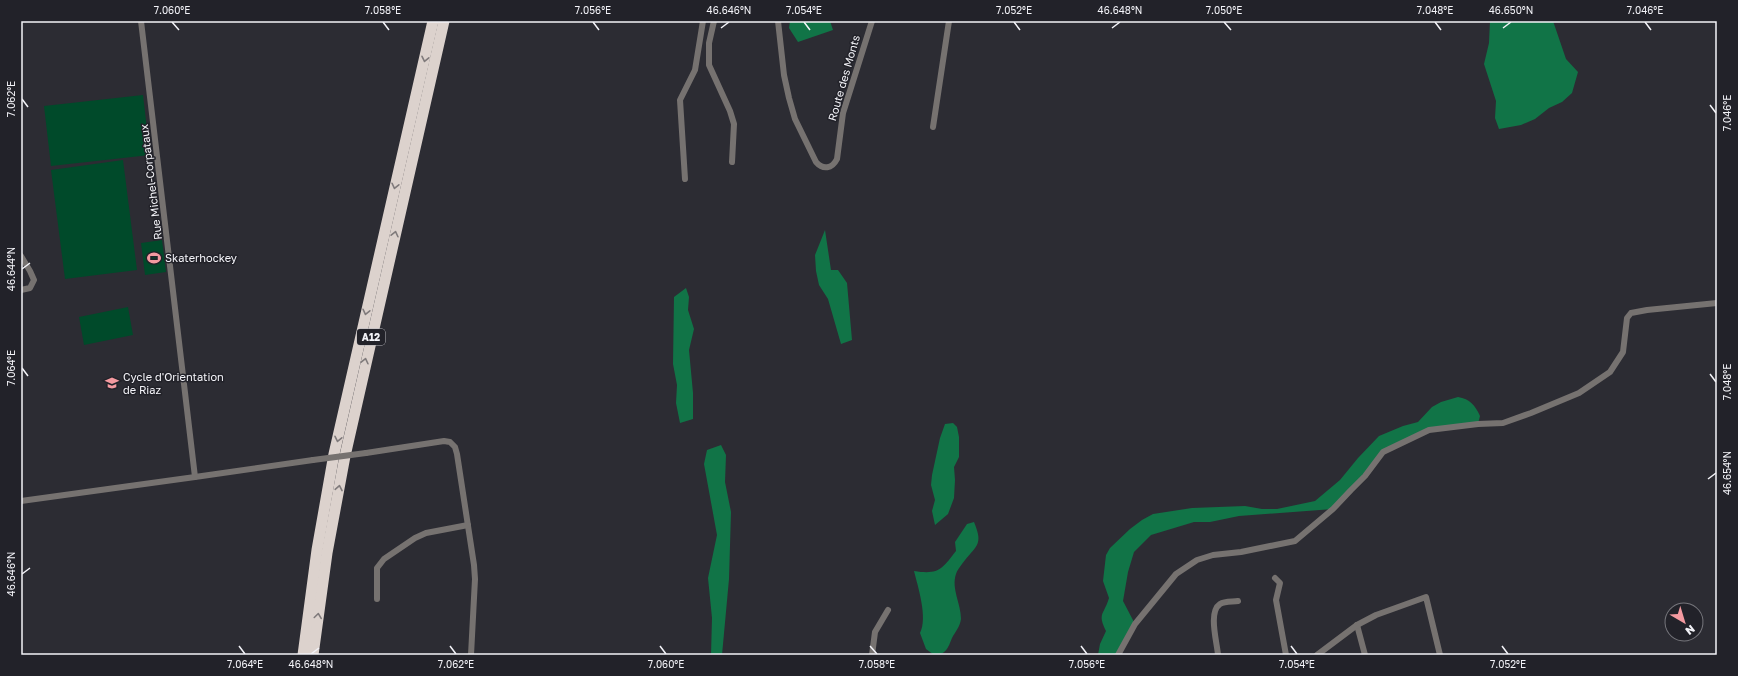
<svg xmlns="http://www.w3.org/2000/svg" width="1738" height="676" font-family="'Golos Text',sans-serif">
	<rect width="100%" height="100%" fill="#2c2c33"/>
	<g fill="#004a2a">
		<polygon points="143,95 150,155 51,166 44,106"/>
		<polygon points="123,160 137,270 65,279 51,170"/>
		<polygon points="162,240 166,272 145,275 141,243"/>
		<polygon points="128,307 133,335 84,345 79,317"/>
	</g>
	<g fill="#117447">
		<polygon points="790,21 830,21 833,30 798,42 789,28"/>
		<polygon points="1490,21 1553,21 1566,59 1578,72 1572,93 1562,102 1549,108 1535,119 1521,125 1499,129 1495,118 1496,101 1484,64 1489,43"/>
		<polygon points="825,230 831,270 838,270 847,283 852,340 841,344 828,299 819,285 816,271 815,255"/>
		<polygon points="686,288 689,297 688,310 694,329 689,350 693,393 693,419 680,423 676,403 677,385 673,364 674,297"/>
		<path d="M 1458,397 C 1470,399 1475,405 1480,416 L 1478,424 L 1429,430 L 1383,452 L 1333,509 L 1239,516 L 1210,522 L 1194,522 L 1151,535 L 1134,552 L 1128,572 L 1123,601 L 1135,624 L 1118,655 L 1098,655 L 1100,644 L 1106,631 C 1097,613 1104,615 1109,598 L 1103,581 L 1106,555 L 1110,548 L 1130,529 L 1142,520 L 1153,514 L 1192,508 L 1245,506 L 1262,509 L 1277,509 L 1315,501 L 1340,480 L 1358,458 L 1379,436 L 1403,426 L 1418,422 L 1432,407 L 1441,402 Z"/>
		<polygon points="953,423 957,427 959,437 959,457 954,467 955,480 954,498 948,514 935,525 932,511 935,500 931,485 932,475 940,438 945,424"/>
		<polygon points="721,445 726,455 725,482 731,512 729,579 722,655 711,655 712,618 708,578 717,535 704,464 707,450"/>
		<path d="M 974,522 C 984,546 976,545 962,564 C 960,567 957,570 956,574 C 951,589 961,603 961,619 C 960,627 955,632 952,638 C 948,648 946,655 934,655 L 926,649 L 920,633 C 928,618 918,587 914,571 C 939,575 942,569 956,551 L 955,542 L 967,524 Z"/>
	</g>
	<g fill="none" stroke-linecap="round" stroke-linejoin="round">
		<g stroke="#767270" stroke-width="6">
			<polyline points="714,21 709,43 709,65 730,111 734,124 732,162"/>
			<path d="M 778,21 L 784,75 L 789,98 L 795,119 L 816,162 C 823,170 832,169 837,159 L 843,113 L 872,21"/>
			<polyline points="933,127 949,21"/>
			<polyline points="685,179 680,100 695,70 703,21"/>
			<polyline points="21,256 30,271 34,280 30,288 21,290"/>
			<polyline points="366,453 444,441 450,442 455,447 457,454 474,565 475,579 471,655"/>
			<polyline points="195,477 313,460"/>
			<polyline points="21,501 195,477 141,21"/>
			<polyline points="1275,578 1280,583 1276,600 1286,655"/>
			<polyline points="377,599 377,568 384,559 415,538 426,533 468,525"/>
			<polyline points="1357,625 1365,655"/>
			<polyline points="872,655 875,632 888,610"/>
			<polyline points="1118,655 1135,624 1176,574 1197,560 1213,555 1241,552 1295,541 1333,509 1351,490 1365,476 1383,452 1429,430 1478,424 1503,423 1531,413 1579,393 1610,372 1623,352 1627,318 1631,313 1647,310 1717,303"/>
			<path d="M 1218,655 C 1217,642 1208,612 1220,604 C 1225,601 1233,602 1238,601"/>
			<polyline points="1317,655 1357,625 1376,615 1426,597 1440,655"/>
		</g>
		<g stroke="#dcd2cd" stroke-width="11">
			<polyline points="303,655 317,550 334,454 433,21"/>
			<polyline points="313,655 327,553 345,456 444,21"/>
		</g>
		<polyline stroke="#767270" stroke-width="6" points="313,460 366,453"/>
	</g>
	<defs><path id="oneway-chevron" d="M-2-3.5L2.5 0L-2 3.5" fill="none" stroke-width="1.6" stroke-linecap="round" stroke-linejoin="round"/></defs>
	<g stroke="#7f7a7b">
		<use href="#oneway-chevron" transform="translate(425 59) rotate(102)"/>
		<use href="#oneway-chevron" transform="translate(395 186) rotate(103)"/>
		<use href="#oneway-chevron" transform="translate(395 234) rotate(-77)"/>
		<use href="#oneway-chevron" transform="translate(366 312) rotate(103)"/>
		<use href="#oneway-chevron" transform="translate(365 361) rotate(-77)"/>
		<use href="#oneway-chevron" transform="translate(338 439) rotate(102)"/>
		<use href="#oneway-chevron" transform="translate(339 488) rotate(-79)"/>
		<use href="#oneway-chevron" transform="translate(318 616) rotate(-82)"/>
	</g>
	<path fill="none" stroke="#f3f3f8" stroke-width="1.5" d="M 172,22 L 179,30M 383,22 L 389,30M 593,22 L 599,30M 804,22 L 810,30M 1014,22 L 1020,30M 1224,22 L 1231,30M 1435,22 L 1441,30M 1645,22 L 1651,30M 721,28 L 729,22M 1112,28 L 1120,22M 1503,28 L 1511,22M 22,99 L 28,107M 1710,105 L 1716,113M 22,269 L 30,263M 22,368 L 28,376M 1710,374 L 1716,382M 1708,479 L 1716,473M 22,574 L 30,568M 239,646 L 245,654M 450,646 L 456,654M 660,646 L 666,654M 870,646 L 877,654M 1081,646 L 1087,654M 1291,646 L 1297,654M 1502,646 L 1508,654M 311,654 L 319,648"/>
	<defs>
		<g id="stadium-bare" transform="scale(1.08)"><path d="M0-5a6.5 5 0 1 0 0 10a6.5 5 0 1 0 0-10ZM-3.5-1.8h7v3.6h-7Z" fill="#f49aa0" stroke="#222229" stroke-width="2.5" paint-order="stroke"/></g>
		<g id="school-bare" transform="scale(1.08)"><path d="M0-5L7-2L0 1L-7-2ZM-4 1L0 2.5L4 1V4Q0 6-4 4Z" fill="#f49aa0" stroke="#222229" stroke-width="2.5" paint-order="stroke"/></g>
	</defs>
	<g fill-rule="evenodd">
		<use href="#stadium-bare" x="154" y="258"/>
		<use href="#school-bare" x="112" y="383"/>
	</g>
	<g text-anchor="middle" stroke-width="3" stroke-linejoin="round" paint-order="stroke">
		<rect fill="#222229" stroke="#b4b4ba" stroke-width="1" x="357" y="329" width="28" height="16" rx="3"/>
		<g font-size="10" font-weight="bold" fill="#f3f3f8">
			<text x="371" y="341">A12</text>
		</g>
		<g font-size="11" fill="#f3f3f8" stroke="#222229">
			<text transform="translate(844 78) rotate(-74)" y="4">Route des Monts</text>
			<text transform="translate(151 182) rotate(-97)" y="4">Rue Michel-Corpataux</text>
		</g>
		<g font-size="11" fill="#f3f3f8" stroke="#222229" text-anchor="start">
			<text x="165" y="262">Skaterhockey</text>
			<text x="123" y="381">Cycle d'Orientation<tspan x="123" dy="13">de Riaz</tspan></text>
		</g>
	</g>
	<rect width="1738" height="676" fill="none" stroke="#222229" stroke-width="44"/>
	<g transform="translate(1684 622) rotate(142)"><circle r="19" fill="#222229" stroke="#76767c"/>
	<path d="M0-3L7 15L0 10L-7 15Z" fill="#f49aa0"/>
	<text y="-6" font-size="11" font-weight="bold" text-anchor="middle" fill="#f3f3f8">N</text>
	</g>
	<rect x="22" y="22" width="1694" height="632" fill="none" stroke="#f3f3f8" stroke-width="1.5"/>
	<g font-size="10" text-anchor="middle" fill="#f3f3f8">
		<text x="172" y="14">7.060°E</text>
		<text x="383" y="14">7.058°E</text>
		<text x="593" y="14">7.056°E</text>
		<text x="729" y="14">46.646°N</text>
		<text x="804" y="14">7.054°E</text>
		<text x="1014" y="14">7.052°E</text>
		<text x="1120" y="14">46.648°N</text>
		<text x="1224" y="14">7.050°E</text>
		<text x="1435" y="14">7.048°E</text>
		<text x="1511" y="14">46.650°N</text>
		<text x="1645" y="14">7.046°E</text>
		<text transform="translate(11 99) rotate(-90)" y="4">7.062°E</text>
		<text transform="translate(1727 113) rotate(-90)" y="4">7.046°E</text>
		<text transform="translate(11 269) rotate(-90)" y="4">46.644°N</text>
		<text transform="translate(11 368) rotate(-90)" y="4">7.064°E</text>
		<text transform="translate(1727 382) rotate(-90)" y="4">7.048°E</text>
		<text transform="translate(1727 473) rotate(-90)" y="4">46.654°N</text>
		<text transform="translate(11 574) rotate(-90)" y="4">46.646°N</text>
		<text x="245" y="668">7.064°E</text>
		<text x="311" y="668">46.648°N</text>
		<text x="456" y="668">7.062°E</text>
		<text x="666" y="668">7.060°E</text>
		<text x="877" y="668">7.058°E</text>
		<text x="1087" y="668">7.056°E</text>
		<text x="1297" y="668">7.054°E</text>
		<text x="1508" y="668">7.052°E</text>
	</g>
</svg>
